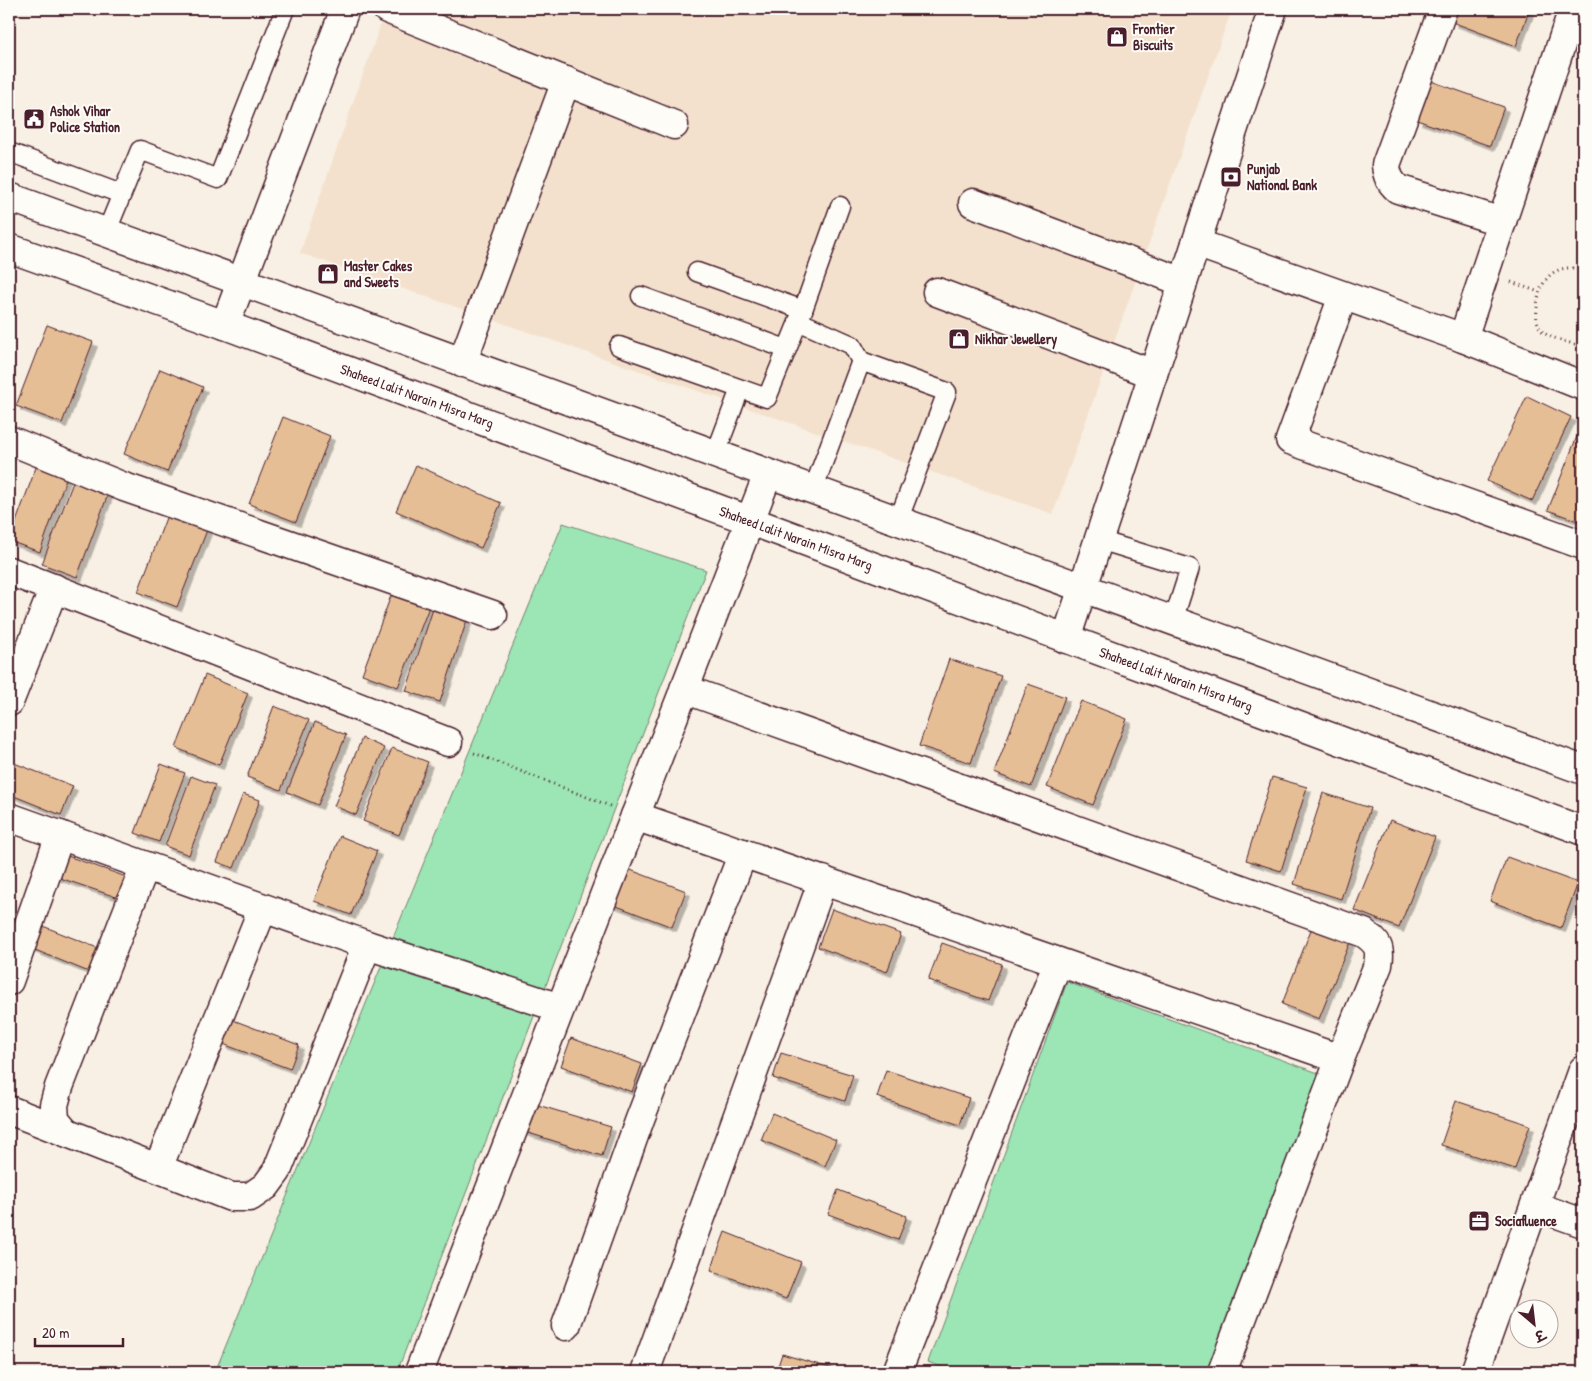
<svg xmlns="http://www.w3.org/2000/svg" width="1592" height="1381" font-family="'Patrick Hand','Playpen Sans Deva',sans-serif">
	<defs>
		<filter id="shadow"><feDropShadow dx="4.5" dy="4.5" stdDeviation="0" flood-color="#0004"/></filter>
	</defs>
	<rect width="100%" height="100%" fill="#f8f0e4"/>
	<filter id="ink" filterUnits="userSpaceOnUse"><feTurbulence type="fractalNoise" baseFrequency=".02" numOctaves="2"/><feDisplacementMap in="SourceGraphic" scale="10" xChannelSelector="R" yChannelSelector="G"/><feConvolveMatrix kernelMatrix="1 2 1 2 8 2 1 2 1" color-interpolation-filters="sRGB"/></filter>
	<g filter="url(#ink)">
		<polygon fill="#f3e1cd" points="386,9 1232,9 1053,514 300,253"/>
		<g fill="#9ce5b4" stroke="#738270">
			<polygon points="563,523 706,570 397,1372 215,1372"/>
			<polygon points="1067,982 1321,1074 1212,1372 955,1372 928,1362"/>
		</g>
		<g fill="#e6be96" stroke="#4a1f2b" filter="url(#shadow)">
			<polygon points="1457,9 1530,9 1516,46 1452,22"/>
			<polygon points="1431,81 1504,107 1490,146 1417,120"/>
			<polygon points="47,325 93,342 62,423 16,406"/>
			<polygon points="160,369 203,387 167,472 124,454"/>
			<polygon points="1527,396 1571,417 1532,501 1487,481"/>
			<polygon points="283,417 330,436 296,522 249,504"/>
			<polygon points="1583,421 1583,523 1548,510"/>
			<polygon points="38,462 68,473 40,552 9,541"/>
			<polygon points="416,465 501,503 481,548 396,511"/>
			<polygon points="75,477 110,489 77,577 42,564"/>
			<polygon points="169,510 209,525 177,607 138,592"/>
			<polygon points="392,593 429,607 398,687 362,674"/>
			<polygon points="433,609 467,620 440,702 406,691"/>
			<polygon points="949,659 1001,676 971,763 919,746"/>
			<polygon points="205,675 248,693 219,765 176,748"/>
			<polygon points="1028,684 1065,697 1031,787 994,773"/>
			<polygon points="1081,701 1127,719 1093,805 1047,787"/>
			<polygon points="274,706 309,720 281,790 247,777"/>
			<polygon points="315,722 346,735 318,805 287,792"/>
			<polygon points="362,738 384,748 356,815 334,806"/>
			<polygon points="392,748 428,762 399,835 363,821"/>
			<polygon points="9,761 73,786 61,815 9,794"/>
			<polygon points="161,764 185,773 159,842 135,833"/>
			<polygon points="191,776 215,785 189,855 165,846"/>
			<polygon points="1272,777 1307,787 1281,871 1246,860"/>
			<polygon points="1323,793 1370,808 1341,899 1294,884"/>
			<polygon points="243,794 260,800 234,868 217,862"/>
			<polygon points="1390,820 1435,837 1399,928 1354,910"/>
			<polygon points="340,836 377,851 351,915 314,901"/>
			<polygon points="62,854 129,878 122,899 54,876"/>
			<polygon points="1507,857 1578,883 1561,928 1490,901"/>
			<polygon points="620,866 686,891 672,927 606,902"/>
			<polygon points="832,909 901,934 887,972 818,947"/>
			<polygon points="33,922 105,951 96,975 23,945"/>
			<polygon points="1314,922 1352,937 1319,1019 1282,1004"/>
			<polygon points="942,943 1002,964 988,1001 928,980"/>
			<polygon points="233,1020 299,1045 290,1069 223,1044"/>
			<polygon points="571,1038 642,1064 632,1092 561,1066"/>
			<polygon points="781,1053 853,1075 845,1101 773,1078"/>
			<polygon points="886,1070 969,1098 960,1125 877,1097"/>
			<polygon points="1456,1101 1530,1125 1515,1169 1441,1145"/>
			<polygon points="531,1103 611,1127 602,1156 522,1131"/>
			<polygon points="772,1113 836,1140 825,1166 761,1140"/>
			<polygon points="838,1190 907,1216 898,1240 828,1214"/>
			<polygon points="725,1232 801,1262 786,1299 711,1270"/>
			<polygon points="782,1354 844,1372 776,1372"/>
		</g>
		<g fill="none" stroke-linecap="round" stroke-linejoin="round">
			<g stroke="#4a1f2b" stroke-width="21">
				<g id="lane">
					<polyline points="9,152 121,194"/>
					<polyline points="106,233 140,150 218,179 285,9"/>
					<polyline points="697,272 803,310"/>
					<polyline points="641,296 786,349"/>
					<polyline points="798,321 852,345 861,361"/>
					<polyline points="619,346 767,398 803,310 840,206"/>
					<polyline points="715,455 740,389"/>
					<polyline points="813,490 861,361 947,392 898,521"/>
					<polyline points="1099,540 1190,568 1173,621"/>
				</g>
			</g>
			<g stroke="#4a1f2b" stroke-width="31">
				<g id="street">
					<polyline points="387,9 674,125"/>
					<path d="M 1443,9 L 1386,165 C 1387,176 1390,182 1398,189 L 1502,222"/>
					<polyline points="973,203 1183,282"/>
					<polyline points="1196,243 1463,338 1583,386"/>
					<polyline points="937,292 1153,374"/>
					<polyline points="1343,296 1290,440 1583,545"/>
					<polyline points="225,325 345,9"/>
					<polyline points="1463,338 1573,9"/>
					<polyline points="462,363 566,81"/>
					<polyline points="9,440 124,487 493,615"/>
					<polyline points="9,571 448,742"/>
					<polyline points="1066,639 1273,9"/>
					<path d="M 684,689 L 1364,933 C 1378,943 1381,948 1378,965 L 1340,1059 L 1222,1372"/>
					<polyline points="9,702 54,588"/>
					<polyline points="635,816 1340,1059"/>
					<polyline points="9,817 367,945 277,1171 266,1186 250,1197 231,1197 9,1110"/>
					<polyline points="367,945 560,1008"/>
					<polyline points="9,981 60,835"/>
					<polyline points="66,1132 55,1119 54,1105 59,1087 145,866"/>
					<polyline points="158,1168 263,908"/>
					<polyline points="1535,1206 1583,1223"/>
					<polyline points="566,1326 640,1119 743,853"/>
					<polyline points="419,1372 768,474"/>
					<polyline points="645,1372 823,880"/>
					<polyline points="897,1372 1058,962"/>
				</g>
			</g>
			<g stroke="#4a1f2b" stroke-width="31">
				<g id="secondary">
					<polyline points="9,197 1583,770"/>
					<polyline points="9,248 225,325 1583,831"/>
					<polyline points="1475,1372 1583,1070"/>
				</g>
			</g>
			<g stroke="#4a1f2b" stroke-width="3" stroke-dasharray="1 4" stroke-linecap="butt">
				<path d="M 1583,270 C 1554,261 1537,282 1537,310 C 1536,318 1537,326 1543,332 C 1551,339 1573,343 1583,347"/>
				<polyline points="1511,282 1539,292"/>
				<polyline points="474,753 610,806"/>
			</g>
			<use href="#lane" stroke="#fdfcf7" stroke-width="18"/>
			<use href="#street" stroke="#fdfcf7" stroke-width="28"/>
			<use href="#secondary" stroke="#fdfcf7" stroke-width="28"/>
		</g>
	</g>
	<defs>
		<g id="shop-square" transform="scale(1.125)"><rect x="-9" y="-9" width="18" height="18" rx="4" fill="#4a1f2b" stroke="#fdfcf7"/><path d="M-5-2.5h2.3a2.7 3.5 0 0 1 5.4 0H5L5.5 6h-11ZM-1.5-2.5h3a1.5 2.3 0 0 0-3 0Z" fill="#fff"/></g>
		<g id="civic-square" transform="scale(1.125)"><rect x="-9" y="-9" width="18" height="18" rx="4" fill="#4a1f2b" stroke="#fdfcf7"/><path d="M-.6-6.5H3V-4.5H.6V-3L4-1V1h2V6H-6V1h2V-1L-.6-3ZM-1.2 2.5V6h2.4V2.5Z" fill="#fff"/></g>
		<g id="bank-square" transform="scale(1.125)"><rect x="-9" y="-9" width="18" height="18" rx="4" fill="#4a1f2b" stroke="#fdfcf7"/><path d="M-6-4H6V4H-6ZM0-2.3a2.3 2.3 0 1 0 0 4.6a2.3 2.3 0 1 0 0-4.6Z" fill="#fff"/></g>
		<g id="office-square" transform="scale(1.125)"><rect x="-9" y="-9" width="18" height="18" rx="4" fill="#4a1f2b" stroke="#fdfcf7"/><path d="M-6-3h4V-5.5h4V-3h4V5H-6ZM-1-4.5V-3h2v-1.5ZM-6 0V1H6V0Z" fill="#fff"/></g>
	</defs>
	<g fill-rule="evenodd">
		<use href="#shop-square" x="1117" y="37"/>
		<use href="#civic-square" x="34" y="119"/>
		<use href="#bank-square" x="1231" y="177"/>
		<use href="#shop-square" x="328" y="274"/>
		<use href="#shop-square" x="959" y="339"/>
		<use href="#office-square" x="1479" y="1221"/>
	</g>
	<g text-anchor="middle" stroke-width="4" stroke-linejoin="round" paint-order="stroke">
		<g font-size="14" font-weight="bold" fill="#4a1f2b" stroke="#fdfcf7" text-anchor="start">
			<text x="1133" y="34">Frontier<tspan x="1133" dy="16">Biscuits</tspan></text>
			<text x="50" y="116">Ashok Vihar<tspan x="50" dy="16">Police Station</tspan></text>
			<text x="1247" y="174">Punjab<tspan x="1247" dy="16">National Bank</tspan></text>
			<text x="344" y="271">Master Cakes<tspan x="344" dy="16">and Sweets</tspan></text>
			<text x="975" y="344">Nikhar Jewellery</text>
			<text x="1495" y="1226">Sociafluence</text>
		</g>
		<g font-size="14" fill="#4a1f2b" stroke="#fdfcf7">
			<text transform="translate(417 396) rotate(20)" y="5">Shaheed Lalit Narain Misra Marg</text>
			<text transform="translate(796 538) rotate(20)" y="5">Shaheed Lalit Narain Misra Marg</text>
			<text transform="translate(1176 679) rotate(20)" y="5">Shaheed Lalit Narain Misra Marg</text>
		</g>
	</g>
	<rect width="1592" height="1381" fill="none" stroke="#fdfcf7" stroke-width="30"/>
	<rect x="15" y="15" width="1562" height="1351" fill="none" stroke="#4a1f2b" stroke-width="2" filter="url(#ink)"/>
	<g transform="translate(1534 1324) rotate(152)"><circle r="24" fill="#fdfcf7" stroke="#b5a4a5"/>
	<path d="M0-4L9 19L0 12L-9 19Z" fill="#4a1f2b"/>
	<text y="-8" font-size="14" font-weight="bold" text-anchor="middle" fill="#4a1f2b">उ</text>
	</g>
	<path d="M35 1338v8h88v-8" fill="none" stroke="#4a1f2b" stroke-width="2.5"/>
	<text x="42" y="1338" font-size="15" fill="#4a1f2b" stroke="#fdfcf7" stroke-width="4" paint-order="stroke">20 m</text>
</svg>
